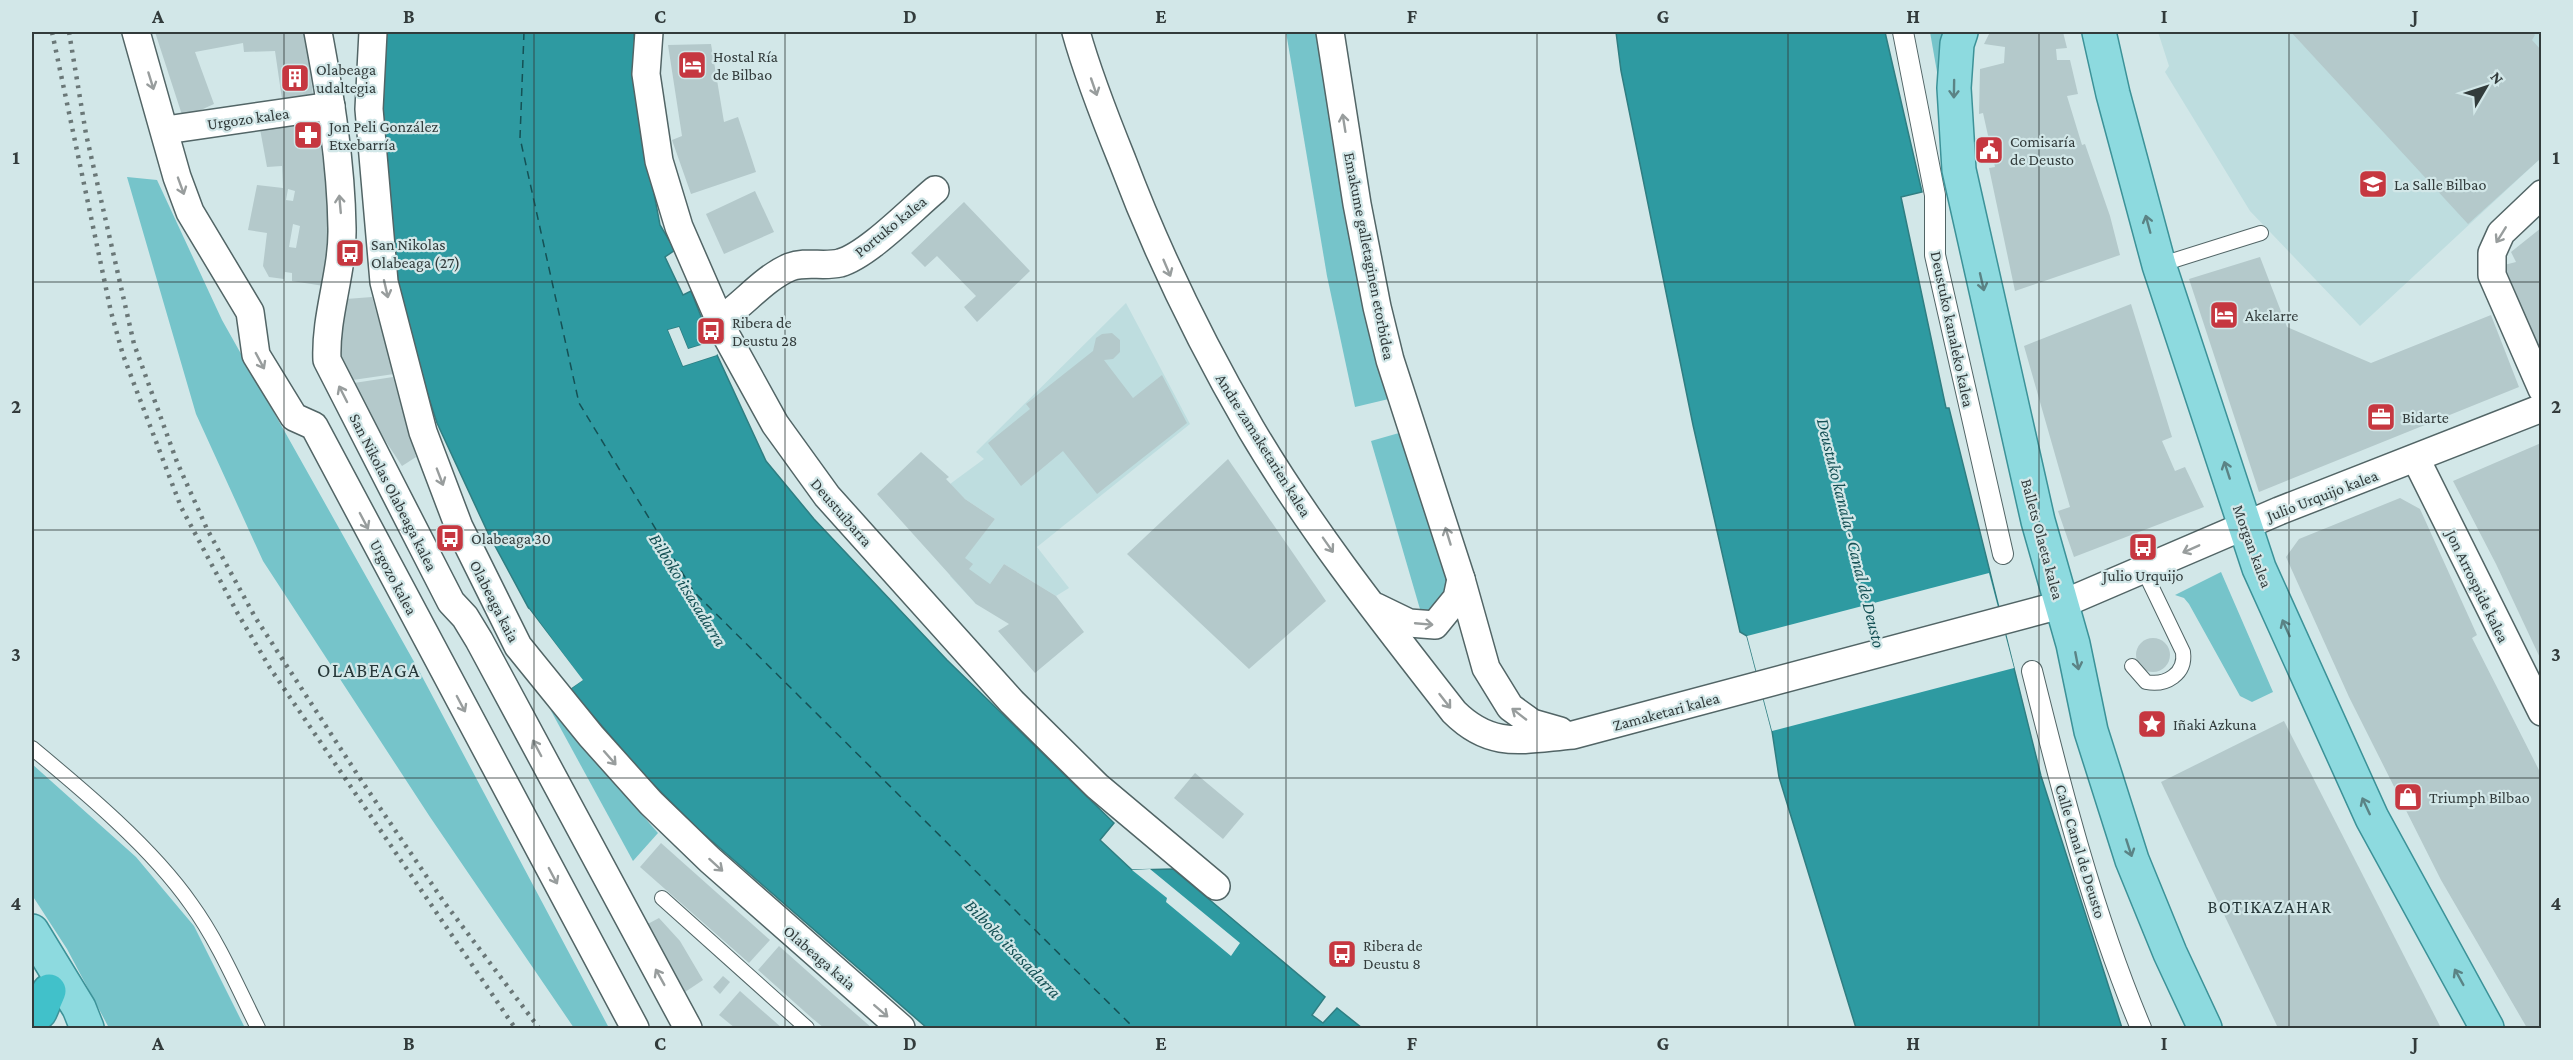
<svg xmlns="http://www.w3.org/2000/svg" width="2573" height="1060" font-family="'Crimson Pro',serif">
	<rect width="100%" height="100%" fill="#d2e7e8"/>
	<g fill="#bedddf">
		<polygon points="2158,32 2541,32 2541,158 2360,326 2250,211 2165,72 2169,66"/>
		<polygon points="1126,303 1190,424 1037,547 1069,588 1056,596 1004,564 976,604 950,576 995,519 965,499 950,484 984,459 976,452"/>
	</g>
	<g fill="#76c4ca">
		<polygon points="1286,32 1319,32 1393,398 1355,407 1327,276"/>
		<polygon points="1930,32 1947,32 1940,89"/>
		<polygon points="127,177 157,180 222,320 417,667 609,1028 574,1028 430,817 263,561 196,414"/>
		<polygon points="1399,433 1447,581 1449,600 1422,616 1371,441"/>
		<polygon points="2221,572 2273,692 2252,702 2240,696 2189,604 2184,598 2175,595"/>
		<polygon points="550,709 658,833 633,861"/>
		<polygon points="32,764 136,857 194,926 245,1028 109,1028 67,949 32,895"/>
	</g>
	<g fill="#2e9aa1" stroke="#2f7e82" stroke-width="1.5">
		<polygon points="383,32 634,32 639,115 660,225 675,250 665,257 683,295 691,291 711,342 688,349 679,327 668,330 683,366 717,355 766,461 814,519 947,660 1114,823 1100,840 1132,870 1173,869 1325,997 1312,1015 1323,1023 1337,1008 1362,1028 927,1028 698,829 645,776 570,689 582,680 528,607 488,533 437,423 426,389 399,289 383,159 378,107"/>
		<polygon points="1616,32 1885,32 1922,192 1901,197 1946,408 1949,408 2041,776 2122,1028 1856,1028 1779,777 1772,731 1747,636 1740,632 1693,425 1621,71"/>
	</g>
	<g fill="#d2e7e8">
		<polygon points="679,327 688,349 711,342 713,345 687,352 677,330 672,332 685,363 716,353 717,355 683,366 668,330"/>
		<polygon points="1989,573 2014,668 1772,731 1747,636"/>
		<polygon points="529,609 583,680 570,689 568,686 578,679 527,610"/>
		<polygon points="1150,869 1240,943 1231,956 1166,902 1167,898 1132,870"/>
	</g>
	<g fill="none" stroke-linecap="round" stroke-linejoin="round">
		<polyline stroke="#155155" stroke-width="1.5" stroke-dasharray="8 6" stroke-linecap="butt" points="524,32 520,138 579,403 694,592 1134,1028"/>
	</g>
	<g fill="#b4c9cb" fill-rule="evenodd">
		<polygon points="155,32 305,32 314,103 283,106 275,51 244,52 243,43 195,52 214,104 183,118"/>
		<polygon points="1990,32 2063,32 2067,48 2056,49 2057,60 2070,60 2078,94 2067,96 2082,145 2085,144 2110,216 2120,255 2015,291 1989,168 1995,167 1983,113 1979,114 1980,69 2004,63 2005,47 1984,44"/>
		<polygon points="2291,32 2532,32 2535,35 2532,40 2541,50 2541,158 2468,224"/>
		<polygon points="711,44 724,122 738,117 756,172 691,194 672,140 682,136 668,45"/>
		<path d="M 317,120 L 328,196 L 331,242 L 324,286 L 292,281 L 292,273 L 285,272 L 284,279 L 269,277 L 263,266 L 267,233 L 248,230 L 257,185 L 283,188 L 282,166 L 267,167 L 260,129 ZM 288,189 L 295,191 L 293,201 L 286,200 ZM 293,224 L 300,226 L 296,248 L 289,247 Z"/>
		<polygon points="755,191 774,232 724,254 706,214"/>
		<polygon points="964,202 1030,271 977,322 964,307 976,296 937,256 925,267 911,253"/>
		<polygon points="2541,228 2541,353 2504,265 2516,262 2511,252"/>
		<polygon points="2260,257 2287,327 2371,363 2491,315 2519,387 2259,492 2189,279"/>
		<polygon points="372,297 394,374 346,381 334,349 346,299"/>
		<polygon points="2131,304 2172,437 2162,441 2175,471 2185,467 2204,507 2074,557 2058,511 2070,507 2024,346"/>
		<polygon points="1112,333 1120,340 1120,352 1113,359 1104,360 1133,398 1162,375 1187,423 1097,494 1063,451 1021,486 988,443 1030,409 1026,404 1093,351 1096,338 1102,334"/>
		<polygon points="393,377 416,457 402,466 371,419 354,386 354,383"/>
		<polygon points="2541,443 2541,660 2496,564 2453,481"/>
		<polygon points="921,452 949,477 946,479 965,499 995,519 965,558 973,564 969,569 990,584 1004,564 1056,596 1084,632 1035,673 998,631 1009,624 976,604 877,494"/>
		<polygon points="1228,459 1326,601 1249,669 1127,554"/>
		<polygon points="2400,498 2420,509 2477,635 2472,638 2541,774 2541,1028 2527,1028 2441,880 2349,697 2286,557 2299,539"/>
		<circle cx="2153" cy="655" r="17"/>
		<polygon points="2284,721 2441,1028 2278,1028 2161,782"/>
		<polygon points="1195,773 1244,814 1223,839 1174,798"/>
		<polygon points="661,843 770,940 749,963 640,867"/>
		<polygon points="659,918 680,941 703,980 685,992 680,982 674,985 644,926"/>
		<polygon points="779,946 834,995 872,1028 824,1028 813,1019 758,970"/>
		<polygon points="723,976 730,982 720,994 713,987"/>
		<polygon points="740,991 782,1028 735,1028 719,1015"/>
	</g>
	<g fill="none" stroke-linecap="round" stroke-linejoin="round">
		<g stroke="#526566" stroke-width="16">
			<g id="service">
				<polyline points="2159,265 2261,233"/>
				<path d="M 2132,666 L 2146,682 C 2166,686 2186,674 2183,652 L 2144,571"/>
				<path d="M 32,748 C 84,791 152,848 191,904 C 218,941 238,988 258,1028"/>
				<polyline points="662,898 807,1028"/>
			</g>
		</g>
		<g stroke="#526566" stroke-width="22">
			<g id="pedestrian">
				<polyline points="1903,32 1935,195 1935,255 2003,554"/>
				<path d="M 2032,671 C 2062,792 2093,914 2141,1028"/>
			</g>
		</g>
		<g stroke="#526566" stroke-width="30">
			<g id="minor">
				<polyline points="136,32 177,177 190,212 250,312 256,355 294,417 314,426 635,1028"/>
				<path d="M 318,32 C 330,96 341,162 342,228 C 343,272 325,315 327,360 L 451,602 L 465,617 L 479,640 L 688,1028"/>
				<polyline points="373,32 369,109 384,282 423,432 459,527 518,646 591,736 651,803 710,860 901,1028"/>
				<polyline points="649,32 646,74 659,161 679,227 727,337 775,424 827,496 1012,702 1097,786 1216,886"/>
				<path d="M 1076,32 C 1088,75 1105,118 1122,160 C 1157,253 1201,343 1251,429 C 1310,529 1383,621 1454,712 C 1492,750 1524,739 1573,735 L 2060,605 L 2279,511 L 2542,408"/>
				<polyline points="1330,32 1357,204 1377,307 1390,360 1461,579 1486,668 1510,707 1532,723 1560,731"/>
				<polyline points="166,130 331,106"/>
				<polyline points="2542,194 2501,233 2492,253 2492,275 2542,389"/>
				<path d="M 720,320 C 744,304 764,278 790,267 C 806,261 823,267 840,263 C 868,255 911,210 935,190"/>
				<polyline points="2416,459 2542,712"/>
				<polyline points="1376,607 1409,623 1435,625 1457,598 1461,579"/>
			</g>
		</g>
		<g stroke="#3c9298" stroke-width="36">
			<g id="primary">
				<polyline points="1961,32 1957,44 1954,88 1959,170 2038,521 2073,644 2091,731 2132,860 2170,953 2205,1028"/>
				<polyline points="2099,32 2113,94 2159,265 2259,568 2372,818 2487,1028"/>
				<polyline points="32,931 79,1008 87,1028"/>
			</g>
		</g>
		<g stroke="#3c9298" stroke-width="36">
			<polyline id="motorway" points="32,1018 40,1012 49,991"/>
		</g>
		<use href="#service" stroke="#fff" stroke-width="14"/>
		<use href="#pedestrian" stroke="#fff" stroke-width="20"/>
		<use href="#minor" stroke="#fff" stroke-width="27"/>
		<use href="#primary" stroke="#8ddadf" stroke-width="33"/>
		<use href="#motorway" stroke="#41c1ca" stroke-width="33"/>
		<g stroke="#6a7777" stroke-width="4.5" stroke-dasharray="3 6" stroke-linecap="butt">
			<polyline points="52,32 111,312 123,355 181,507 238,614 270,668 515,1028"/>
			<polyline points="69,32 86,134 134,344 177,462 207,529 255,617 361,780 444,902 539,1028"/>
		</g>
	</g>
	<defs><path id="oneway-shaft" d="M-6 0H5M1.5-3L5.5 0L1.5 3" fill="none" stroke-width="1.6" stroke-linecap="round" stroke-linejoin="round" transform="scale(1.5)"/></defs>
	<g stroke="#989d9d">
		<use href="#oneway-shaft" transform="translate(151 81) rotate(73)"/>
		<use href="#oneway-shaft" transform="translate(1094 87) rotate(71)"/>
		<use href="#oneway-shaft" transform="translate(1344 123) rotate(-99)"/>
		<use href="#oneway-shaft" transform="translate(181 186) rotate(70)"/>
		<use href="#oneway-shaft" transform="translate(340 204) rotate(-95)"/>
		<use href="#oneway-shaft" transform="translate(2501 235) rotate(122)"/>
		<use href="#oneway-shaft" transform="translate(1167 268) rotate(67)"/>
		<use href="#oneway-shaft" transform="translate(386 289) rotate(77)"/>
		<use href="#oneway-shaft" transform="translate(260 361) rotate(62)"/>
		<use href="#oneway-shaft" transform="translate(343 394) rotate(-117)"/>
		<use href="#oneway-shaft" transform="translate(440 477) rotate(69)"/>
		<use href="#oneway-shaft" transform="translate(364 521) rotate(62)"/>
		<use href="#oneway-shaft" transform="translate(1448 536) rotate(-107)"/>
		<use href="#oneway-shaft" transform="translate(1328 545) rotate(55)"/>
		<use href="#oneway-shaft" transform="translate(2191 549) rotate(156)"/>
		<use href="#oneway-shaft" transform="translate(1424 624) rotate(5)"/>
		<use href="#oneway-shaft" transform="translate(1445 701) rotate(52)"/>
		<use href="#oneway-shaft" transform="translate(461 704) rotate(62)"/>
		<use href="#oneway-shaft" transform="translate(1519 714) rotate(-142)"/>
		<use href="#oneway-shaft" transform="translate(537 748) rotate(-118)"/>
		<use href="#oneway-shaft" transform="translate(610 758) rotate(49)"/>
		<use href="#oneway-shaft" transform="translate(716 865) rotate(42)"/>
		<use href="#oneway-shaft" transform="translate(553 876) rotate(62)"/>
		<use href="#oneway-shaft" transform="translate(660 977) rotate(-119)"/>
		<use href="#oneway-shaft" transform="translate(881 1011) rotate(41)"/>
	</g>
	<g stroke="#5b8385">
		<use href="#oneway-shaft" transform="translate(1954 89) rotate(91)"/>
		<use href="#oneway-shaft" transform="translate(2148 224) rotate(-105)"/>
		<use href="#oneway-shaft" transform="translate(1982 282) rotate(77)"/>
		<use href="#oneway-shaft" transform="translate(2227 470) rotate(-108)"/>
		<use href="#oneway-shaft" transform="translate(2286 628) rotate(-114)"/>
		<use href="#oneway-shaft" transform="translate(2077 661) rotate(79)"/>
		<use href="#oneway-shaft" transform="translate(2366 806) rotate(-115)"/>
		<use href="#oneway-shaft" transform="translate(2129 848) rotate(72)"/>
		<use href="#oneway-shaft" transform="translate(2459 977) rotate(-119)"/>
	</g>
	<path fill="none" stroke="#323b3b" stroke-width="1.5" stroke-opacity="0.55" d="M 284,32 L 284,1028M 534,32 L 534,1028M 785,32 L 785,1028M 1036,32 L 1036,1028M 1286,32 L 1286,1028M 1537,32 L 1537,1028M 1788,32 L 1788,1028M 2039,32 L 2039,1028M 2289,32 L 2289,1028M 32,282 L 2542,282M 32,530 L 2542,530M 32,778 L 2542,778"/>
	<defs>
		<g id="hotel-square" transform="scale(1.5)"><rect x="-9" y="-9" width="18" height="18" rx="4" fill="#c63740" stroke="#d2e7e8"/><path d="M-6-4.5h1.5V1H6V5H4.5V3h-9V5H-6ZM-4 0a1.8 1.8 0 1 1 3.6 0ZM.5 0V-2.5h3Q6-2.5 6 0Z" fill="#fff"/></g>
		<g id="building-square" transform="scale(1.5)"><rect x="-9" y="-9" width="18" height="18" rx="4" fill="#c63740" stroke="#d2e7e8"/><path d="M-4-6H4V6H1V3H-1V6H-4ZM-2.5-4.3h1.7v1.8h-1.7ZM.8-4.3h1.7v1.8H.8ZM-2.5-1h1.7V.8h-1.7ZM.8-1h1.7V.8H.8Z" fill="#fff"/></g>
		<g id="pharmacy-square" transform="scale(1.5)"><rect x="-9" y="-9" width="18" height="18" rx="4" fill="#c63740" stroke="#d2e7e8"/><path d="M-2-6h4v4h4v4h-4v4h-4v-4h-4v-4h4Z" fill="#fff"/></g>
		<g id="civic-square" transform="scale(1.5)"><rect x="-9" y="-9" width="18" height="18" rx="4" fill="#c63740" stroke="#d2e7e8"/><path d="M-.6-6.5H3V-4.5H.6V-3L4-1V1h2V6H-6V1h2V-1L-.6-3ZM-1.2 2.5V6h2.4V2.5Z" fill="#fff"/></g>
		<g id="school-square" transform="scale(1.5)"><rect x="-9" y="-9" width="18" height="18" rx="4" fill="#c63740" stroke="#d2e7e8"/><path d="M0-5L7-2L0 1L-7-2ZM-4 1L0 2.5L4 1V4Q0 6-4 4Z" fill="#fff"/></g>
		<g id="bus-square" transform="scale(1.5)"><rect x="-9" y="-9" width="18" height="18" rx="4" fill="#c63740" stroke="#d2e7e8"/><path d="M-5-6H5V4H4V6H2V4H-2V6H-4V4H-5ZM-3.5-4V0h7V-4ZM-3.5 1.2v1.5H-2V1.2ZM2 1.2v1.5H3.5V1.2Z" fill="#fff"/></g>
		<g id="office-square" transform="scale(1.5)"><rect x="-9" y="-9" width="18" height="18" rx="4" fill="#c63740" stroke="#d2e7e8"/><path d="M-6-3h4V-5.5h4V-3h4V5H-6ZM-1-4.5V-3h2v-1.5ZM-6 0V1H6V0Z" fill="#fff"/></g>
		<g id="sight-square" transform="scale(1.5)"><rect x="-9" y="-9" width="18" height="18" rx="4" fill="#c63740" stroke="#d2e7e8"/><path d="M0-6L1.8-2.2L6-1.7L2.9 1.2L3.7 5.4L0 3.3L-3.7 5.4L-2.9 1.2L-6-1.7L-1.8-2.2Z" fill="#fff"/></g>
		<g id="shop-square" transform="scale(1.5)"><rect x="-9" y="-9" width="18" height="18" rx="4" fill="#c63740" stroke="#d2e7e8"/><path d="M-5-2.5h2.3a2.7 3.5 0 0 1 5.4 0H5L5.5 6h-11ZM-1.5-2.5h3a1.5 2.3 0 0 0-3 0Z" fill="#fff"/></g>
	</defs>
	<g fill-rule="evenodd">
		<use href="#hotel-square" x="692" y="65"/>
		<use href="#building-square" x="295" y="78"/>
		<use href="#pharmacy-square" x="308" y="135"/>
		<use href="#civic-square" x="1989" y="150"/>
		<use href="#school-square" x="2373" y="184"/>
		<use href="#bus-square" x="350" y="253"/>
		<use href="#hotel-square" x="2224" y="315"/>
		<use href="#bus-square" x="711" y="331"/>
		<use href="#office-square" x="2381" y="417"/>
		<use href="#bus-square" x="450" y="538"/>
		<use href="#bus-square" x="2143" y="547"/>
		<use href="#sight-square" x="2152" y="724"/>
		<use href="#shop-square" x="2408" y="797"/>
		<use href="#bus-square" x="1342" y="954"/>
	</g>
	<g text-anchor="middle" stroke-width="4.5" stroke-linejoin="round" paint-order="stroke">
		<g font-size="16" fill="#323b3b" stroke="#d2e7e8" text-anchor="start">
			<text x="713" y="62">Hostal Ría<tspan x="713" dy="18">de Bilbao</tspan></text>
			<text x="316" y="75">Olabeaga<tspan x="316" dy="18">udaltegia</tspan></text>
			<text x="329" y="132">Jon Peli González<tspan x="329" dy="18">Etxebarría</tspan></text>
			<text x="2010" y="147">Comisaría<tspan x="2010" dy="18">de Deusto</tspan></text>
			<text x="2394" y="190">La Salle Bilbao</text>
			<text x="371" y="250">San Nikolas<tspan x="371" dy="18">Olabeaga (27)</tspan></text>
			<text x="2245" y="321">Akelarre</text>
			<text x="732" y="328">Ribera de<tspan x="732" dy="18">Deustu 28</tspan></text>
			<text x="2402" y="423">Bidarte</text>
			<text x="471" y="544">Olabeaga 30</text>
			<text x="2143" y="581" text-anchor="middle">Julio Urquijo</text>
			<text x="2173" y="730">Iñaki Azkuna</text>
			<text x="2429" y="803">Triumph Bilbao</text>
			<text x="1363" y="951">Ribera de<tspan x="1363" dy="18">Deustu 8</tspan></text>
		</g>
		<g font-size="16" fill="#323b3b" stroke="#d2e7e8">
			<text transform="translate(248 118) rotate(-8)" y="6">Urgozo kalea</text>
			<text transform="translate(890 226) rotate(-39)" y="6">Portuko kalea</text>
			<text transform="translate(1370 256) rotate(79)" y="6">Emakume galletaginen etorbidea</text>
			<text transform="translate(1953 329) rotate(78)" y="6">Deustuko kanaleko kalea</text>
			<text transform="translate(1264 445) rotate(58)" y="6">Andre zamaketarien kalea</text>
			<text transform="translate(394 492) rotate(63)" y="6">San Nikolas Olabeaga kalea</text>
			<text transform="translate(2322 495) rotate(-21)" y="6">Julio Urquijo kalea</text>
			<text transform="translate(842 512) rotate(49)" y="6">Deustuibarra</text>
			<text transform="translate(2043 539) rotate(75)" y="6">Ballets Olaeta kalea</text>
			<text transform="translate(2253 546) rotate(70)" y="6">Morgan kalea</text>
			<text transform="translate(394 577) rotate(62)" y="6">Urgozo kalea</text>
			<text transform="translate(2478 586) rotate(64)" y="6">Jon Arrospide kalea</text>
			<text transform="translate(495 601) rotate(63)" y="6">Olabeaga kaia</text>
			<text transform="translate(1666 711) rotate(-15)" y="6">Zamaketari kalea</text>
			<text transform="translate(2081 851) rotate(73)" y="6">Calle Canal de Deusto</text>
			<text transform="translate(820 957) rotate(41)" y="6">Olabeaga kaia</text>
		</g>
		<g font-size="18" font-style="italic" fill="#155155" stroke="#d2e7e8">
			<text transform="translate(1851 533) rotate(76)" y="6">Deustuko kanala - Canal de Deusto</text>
			<text transform="translate(688 590) rotate(58)" y="6">Bilboko itsasadarra</text>
			<text transform="translate(1013 949) rotate(46)" y="6">Bilboko itsasadarra</text>
		</g>
		<g font-size="18" letter-spacing="1.5" fill="#273839" stroke="#d2e7e8">
			<text x="2270" y="913">BOTIKAZAHAR</text>
		</g>
		<g font-size="20" letter-spacing="1.5" fill="#273839" stroke="#d2e7e8">
			<text x="369" y="677">OLABEAGA</text>
		</g>
	</g>
	<rect width="2573" height="1060" fill="none" stroke="#d2e7e8" stroke-width="66"/>
	<g transform="translate(2486 87) rotate(51)" stroke="#d2e7e8" stroke-width="4.5" paint-order="stroke">
	<path d="M0-4.5L10 22L0 15L-10 22Z" fill="#323b3b"/>
	<text y="-9" font-size="16" font-weight="bold" text-anchor="middle" fill="#323b3b">N</text>
	</g>
	<rect x="33" y="33" width="2507" height="994" fill="none" stroke="#323b3b" stroke-width="2"/>
	<g font-size="20" text-anchor="middle" font-weight="bold" fill="#323b3b">
		<text x="158" y="23">A</text>
		<text x="409" y="23">B</text>
		<text x="660" y="23">C</text>
		<text x="910" y="23">D</text>
		<text x="1161" y="23">E</text>
		<text x="1412" y="23">F</text>
		<text x="1663" y="23">G</text>
		<text x="1913" y="23">H</text>
		<text x="2164" y="23">I</text>
		<text x="2415" y="23">J</text>
		<text x="16" y="164">1</text>
		<text x="2556" y="164">1</text>
		<text x="16" y="413">2</text>
		<text x="2556" y="413">2</text>
		<text x="16" y="661">3</text>
		<text x="2556" y="661">3</text>
		<text x="16" y="910">4</text>
		<text x="2556" y="910">4</text>
		<text x="158" y="1050">A</text>
		<text x="409" y="1050">B</text>
		<text x="660" y="1050">C</text>
		<text x="910" y="1050">D</text>
		<text x="1161" y="1050">E</text>
		<text x="1412" y="1050">F</text>
		<text x="1663" y="1050">G</text>
		<text x="1913" y="1050">H</text>
		<text x="2164" y="1050">I</text>
		<text x="2415" y="1050">J</text>
	</g>
</svg>
